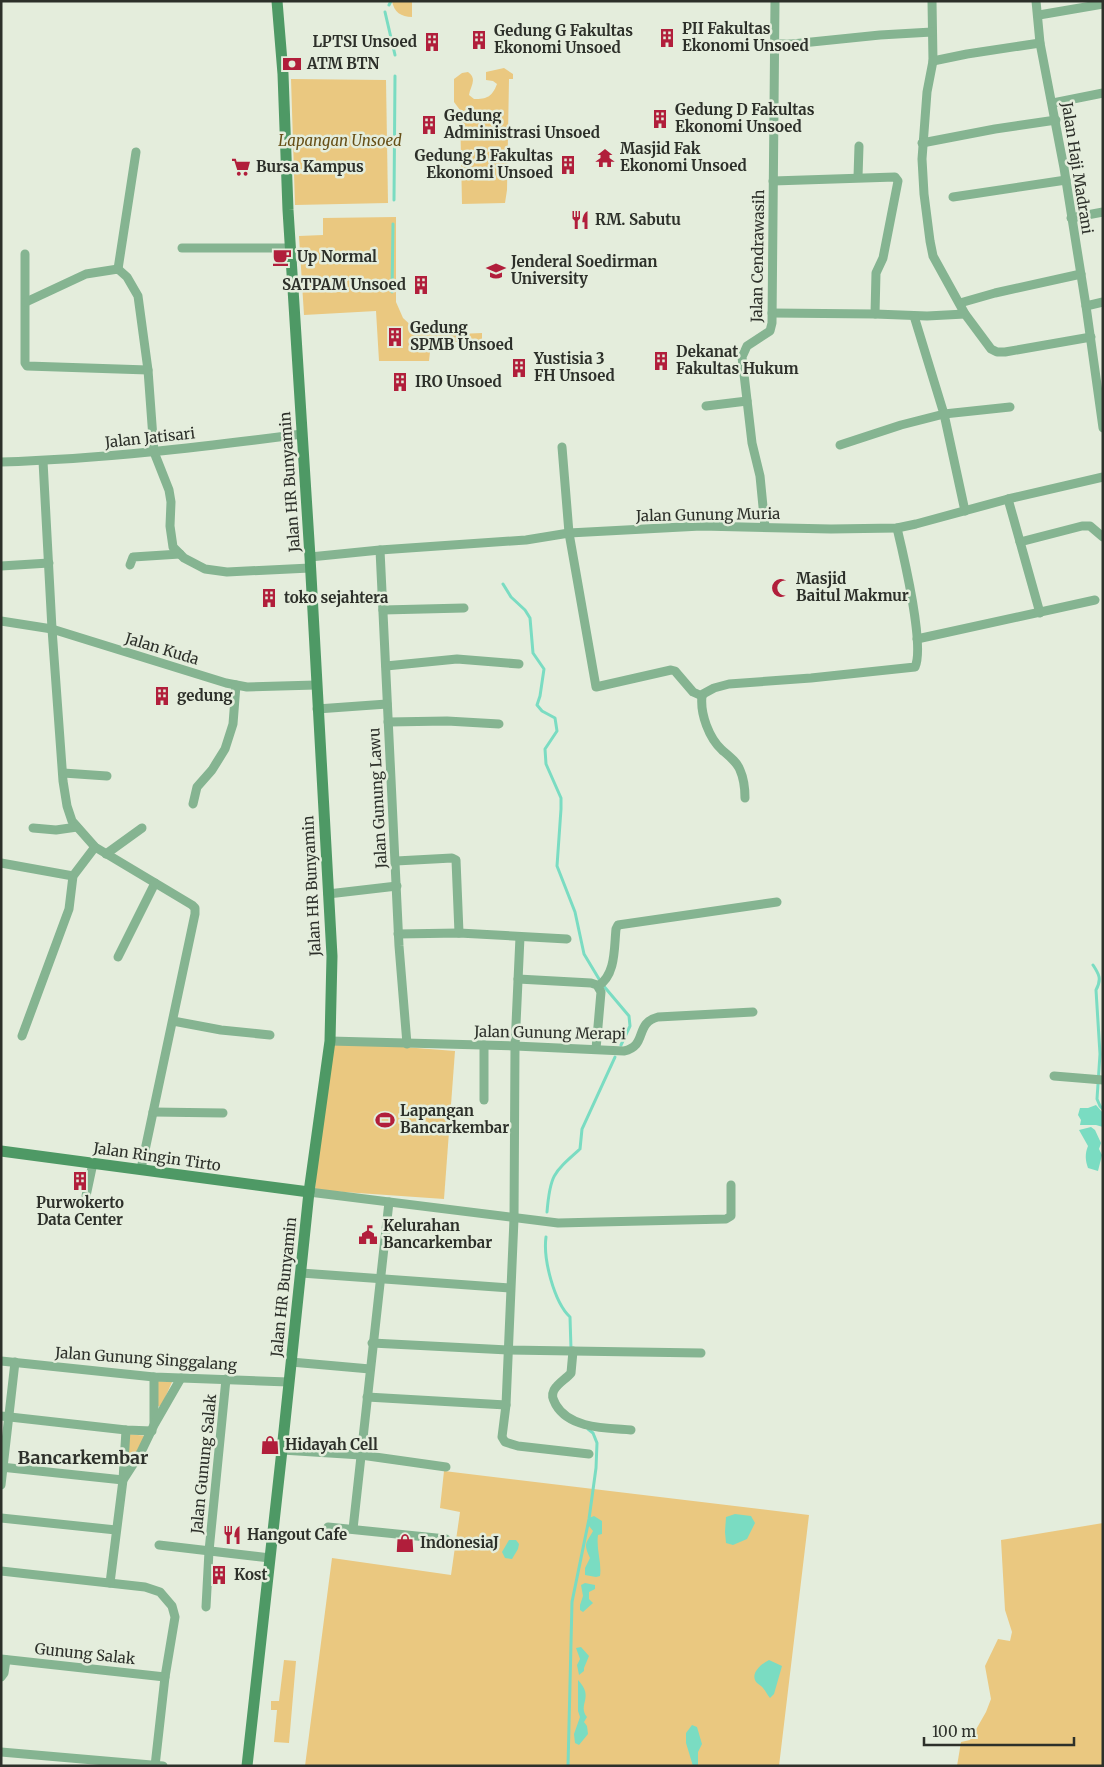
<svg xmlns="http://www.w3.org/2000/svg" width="1104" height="1767" font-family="Merriweather,serif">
	<rect width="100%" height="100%" fill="#e4eddc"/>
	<g fill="#eac880">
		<path d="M 392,1 L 412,1 L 412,17 C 401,17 394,12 392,1 Z"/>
		<path d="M 504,68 L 513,74 L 513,79 L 509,79 L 507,190 L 505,203 L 462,204 L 460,110 L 454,102 L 454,79 L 462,73 L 468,72 C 478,79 470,87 469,95 L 474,99 C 487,99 492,97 497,84 L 493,81 L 486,80 L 486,72 Z"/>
		<polygon points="291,79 386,80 388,203 295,205"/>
		<polygon points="396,217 396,302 403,318 417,331 434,335 482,333 482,341 431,343 429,361 379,361 376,311 304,315 299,236 323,235 323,218"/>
		<polygon points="326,1041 455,1051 444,1199 315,1190"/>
		<polygon points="158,1381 172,1382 161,1407 156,1405"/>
		<polygon points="128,1434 147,1436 135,1461 126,1460"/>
		<polygon points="444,1471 809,1515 779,1766 305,1766 332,1558 451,1575 460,1512 440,1508"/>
		<polygon points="1103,1523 1103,1766 957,1766 961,1742 970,1740 986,1712 991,1699 985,1666 998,1639 1010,1641 1012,1632 1005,1610 1001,1540"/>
		<polygon points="284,1660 296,1661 289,1743 274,1742 277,1710 271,1710 271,1701 279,1701"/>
	</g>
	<g fill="#7adcc2">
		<polygon points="1096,1105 1103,1113 1103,1127 1096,1125 1080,1125 1081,1120 1078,1115 1080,1108 1088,1108"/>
		<path d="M 1091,1127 L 1095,1130 L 1101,1143 L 1099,1149 L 1102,1155 L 1098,1171 L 1088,1168 C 1085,1160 1085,1153 1088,1146 L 1079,1130 Z"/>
		<polygon points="735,1514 751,1516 755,1523 747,1539 733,1545 726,1543 725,1532 726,1517"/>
		<path d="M 594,1516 L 602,1521 L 602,1534 L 598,1535 C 596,1549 602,1563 600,1576 L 596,1577 L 585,1575 L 585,1568 L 590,1558 C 583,1543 586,1544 593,1531 L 589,1526 L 589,1518 Z"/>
		<polygon points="509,1540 516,1540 519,1544 518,1549 512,1559 505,1558 502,1552"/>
		<polygon points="585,1583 595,1585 595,1589 589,1592 589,1599 593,1603 583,1612 580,1610 580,1605 583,1596 581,1585"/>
		<polygon points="581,1647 589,1656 584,1668 584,1671 579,1675 577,1665 580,1659 576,1648"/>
		<path d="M 769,1660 L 782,1666 L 774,1694 L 770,1698 C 767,1695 766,1691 763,1688 C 762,1686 759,1685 757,1683 C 749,1674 761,1664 769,1660 Z"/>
		<path d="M 578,1680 C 595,1698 577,1704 587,1717 L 584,1722 L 587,1726 L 588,1734 L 579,1745 L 575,1743 L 574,1734 L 580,1717 L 578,1711 Z"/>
		<polygon points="692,1725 697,1727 702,1744 698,1752 698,1766 693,1766 686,1743 686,1733"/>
	</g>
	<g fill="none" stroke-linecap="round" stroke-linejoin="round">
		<g stroke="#7adcc2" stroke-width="3">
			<polyline points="389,5 391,1"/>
			<polyline points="385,12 395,55"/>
			<polyline points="394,200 395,76"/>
			<polyline points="392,292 393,224"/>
			<polyline points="503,584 511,597 525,610 530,618 533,653 544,669 540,696 537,705 542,711 555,718 557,731 545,749 546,764 561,798 561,809 557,866 575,912 584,954 602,984 629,1016 630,1026 621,1045"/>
			<path d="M 1093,965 C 1099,974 1102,979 1096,990 L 1100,1054 L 1097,1099 L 1100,1106 L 1103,1109"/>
			<path d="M 547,1212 C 550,1175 553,1173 580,1149 L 582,1129 L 615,1057"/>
			<path d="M 546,1237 C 543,1259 554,1302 570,1317 L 571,1349"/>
			<polyline points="568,1766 572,1602 589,1519 596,1468 597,1443 593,1433 588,1429"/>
		</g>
		<g stroke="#85b491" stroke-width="9">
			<polyline points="932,1 933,61 927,92 922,159 924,194 930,241 933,256 965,314 991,349 997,352 1005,352 1091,337"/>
			<polyline points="1036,1 1040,43 1064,168 1086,306 1103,428"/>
			<polyline points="1039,15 1103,4"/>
			<polyline points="774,44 792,44 880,35 932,32"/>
			<polyline points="933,61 967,54 1040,43"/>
			<polyline points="1053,103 1103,93"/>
			<polyline points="922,143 995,129 1056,120"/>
			<polyline points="858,177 859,146"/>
			<polyline points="773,181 895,177 898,181 883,258 876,273 875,314"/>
			<polyline points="953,197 1066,180"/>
			<polyline points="1071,218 1103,212"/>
			<polyline points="182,248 290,248"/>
			<polyline points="25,254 25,363 27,366 148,370"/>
			<polyline points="118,269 136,152"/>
			<polyline points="26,302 86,274 118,269 127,277 138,296 148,370 154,452 169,490 171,502 170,526 173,547 184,558 205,569 227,572 310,568"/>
			<polyline points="960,303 995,293 1081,274"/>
			<polyline points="1086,306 1103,302"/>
			<polyline points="772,313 875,314 927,316 965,314"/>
			<polyline points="706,406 747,401"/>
			<polyline points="840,445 901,425 944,414 914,316"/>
			<polyline points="562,447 569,533 596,687 671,670 675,671 693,692 702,696"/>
			<polyline points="43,461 52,629 63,781 67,806 72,821 95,847 192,905 195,908 195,914 141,1169"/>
			<path d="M 1,462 C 102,459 202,447 302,434"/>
			<polyline points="1008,499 1040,613"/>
			<polyline points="965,511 944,414 1010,407"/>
			<polyline points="765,527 760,476 752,443 742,357 747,346 770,331 772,323 775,1"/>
			<polyline points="1020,542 1082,526 1090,526 1103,537"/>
			<polyline points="380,550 399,946 407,1044"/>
			<polyline points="310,557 380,550 526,540 569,533 701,526 831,529 897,528 916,524 1008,499 1103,477"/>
			<polyline points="130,565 133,557 180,554"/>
			<polyline points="1,566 49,563"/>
			<polyline points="383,610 464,608"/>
			<polyline points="1,621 52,629 226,683 247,687 316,685"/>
			<polyline points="917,639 1095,600"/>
			<polyline points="386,666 457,659 519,664"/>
			<path d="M 702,696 L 703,694 L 714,688 L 729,684 L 811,678 L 915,667 C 925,646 903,553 897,528"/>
			<path d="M 702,696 C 700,714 709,738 722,750 C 729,756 737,762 740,770 C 744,779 745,789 745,798"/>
			<polyline points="317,709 387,704"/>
			<polyline points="388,722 447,721 499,724"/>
			<polyline points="63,773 107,776"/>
			<polyline points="193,804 197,787 212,770 225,749 233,724 236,685"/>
			<polyline points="33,828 56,830 77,827"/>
			<polyline points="106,854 142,828"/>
			<polyline points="396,861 452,858 456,860 459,933"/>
			<polyline points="1,863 73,876"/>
			<polyline points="328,894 397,886"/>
			<polyline points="398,934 459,933 567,939"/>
			<polyline points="520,937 515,1046 514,1219 506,1405 502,1437 505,1442 518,1446 589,1454"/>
			<polyline points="118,957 155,883"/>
			<polyline points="518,979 591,983 597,985 601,992 596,1049"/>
			<path d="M 598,986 C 616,975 614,948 616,929 L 618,925 L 777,902"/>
			<polyline points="173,1021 221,1030 270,1035"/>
			<polyline points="22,1036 69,909 73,876 95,847"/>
			<path d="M 330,1041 L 515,1046 L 624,1051 C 648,1046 634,1023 658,1017 L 753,1012"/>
			<polyline points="1054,1076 1103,1080"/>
			<polyline points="484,1100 484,1045"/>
			<polyline points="153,1112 223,1113"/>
			<polyline points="309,1192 558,1223 726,1219 731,1216 731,1185"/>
			<polyline points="86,1196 93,1163"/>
			<polyline points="301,1273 510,1288"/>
			<polyline points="372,1343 508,1350 701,1353"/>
			<path d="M 573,1351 L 571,1373 C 566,1379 558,1383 554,1390 C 551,1396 553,1399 556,1405 C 570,1429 607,1428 631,1430"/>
			<polyline points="1,1361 154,1377 288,1382"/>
			<polyline points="291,1362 370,1369"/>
			<polyline points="367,1397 506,1405"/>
			<polyline points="1,1416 126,1430 152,1431"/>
			<polyline points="154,1424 154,1377"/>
			<polyline points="282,1450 361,1455 446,1467"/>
			<polyline points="1,1467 123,1480 126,1430"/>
			<polyline points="1,1485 15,1362"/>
			<polyline points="1,1518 116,1530"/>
			<polyline points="328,1527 446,1539"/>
			<polyline points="353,1529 389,1202"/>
			<polyline points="159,1545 270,1558"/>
			<polyline points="1,1571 145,1587 160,1592 172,1606 175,1617 165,1677 155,1766"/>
			<polyline points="110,1583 123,1480 141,1452 154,1425 181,1378"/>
			<polyline points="206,1607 209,1551 226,1379"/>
			<polyline points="1,1659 165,1677"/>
			<polyline points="1,1677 4,1673 6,1660"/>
			<polyline points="1,1752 163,1766"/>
		</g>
		<g stroke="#4e9965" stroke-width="11">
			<polyline points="1,1151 309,1192"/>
			<polyline points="247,1766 282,1450 309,1192 330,1041 332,956 310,557 288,210 283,74 277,1"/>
		</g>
	</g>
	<defs>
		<g id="building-bare" transform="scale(1.5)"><path d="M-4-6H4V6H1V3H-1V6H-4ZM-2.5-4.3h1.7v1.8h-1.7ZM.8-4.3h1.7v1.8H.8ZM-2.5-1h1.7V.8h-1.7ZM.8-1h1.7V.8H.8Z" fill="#b11e3b" stroke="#e4eddc" stroke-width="2.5" paint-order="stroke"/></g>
		<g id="bank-bare" transform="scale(1.5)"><path d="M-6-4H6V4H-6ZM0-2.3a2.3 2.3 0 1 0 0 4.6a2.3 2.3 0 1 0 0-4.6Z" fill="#b11e3b" stroke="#e4eddc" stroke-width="2.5" paint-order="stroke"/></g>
		<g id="temple-bare" transform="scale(1.5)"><path d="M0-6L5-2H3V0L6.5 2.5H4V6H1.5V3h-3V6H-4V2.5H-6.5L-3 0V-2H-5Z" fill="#b11e3b" stroke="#e4eddc" stroke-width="2.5" paint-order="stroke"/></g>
		<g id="supermarket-bare" transform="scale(1.5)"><path d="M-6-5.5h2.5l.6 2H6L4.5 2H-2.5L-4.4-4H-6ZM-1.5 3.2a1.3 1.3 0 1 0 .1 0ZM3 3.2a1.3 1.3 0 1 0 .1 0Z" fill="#b11e3b" stroke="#e4eddc" stroke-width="2.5" paint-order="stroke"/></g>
		<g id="restaurant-bare" transform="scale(1.5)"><path d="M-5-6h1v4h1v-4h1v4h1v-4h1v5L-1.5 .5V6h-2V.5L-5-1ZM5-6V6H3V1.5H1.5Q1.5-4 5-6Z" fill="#b11e3b" stroke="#e4eddc" stroke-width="2.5" paint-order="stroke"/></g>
		<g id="cafe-bare" transform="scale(1.5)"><path d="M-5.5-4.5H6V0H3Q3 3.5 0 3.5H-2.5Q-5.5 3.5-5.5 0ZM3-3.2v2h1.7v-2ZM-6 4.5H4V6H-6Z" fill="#b11e3b" stroke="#e4eddc" stroke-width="2.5" paint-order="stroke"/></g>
		<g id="university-bare" transform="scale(1.5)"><path d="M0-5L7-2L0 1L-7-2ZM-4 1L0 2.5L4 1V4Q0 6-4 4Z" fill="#b11e3b" stroke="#e4eddc" stroke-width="2.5" paint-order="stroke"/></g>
		<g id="mosque-bare" transform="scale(1.5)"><path d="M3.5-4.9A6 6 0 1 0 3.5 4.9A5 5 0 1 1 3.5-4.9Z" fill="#b11e3b" stroke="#e4eddc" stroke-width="2.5" paint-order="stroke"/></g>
		<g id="stadium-bare" transform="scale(1.5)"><path d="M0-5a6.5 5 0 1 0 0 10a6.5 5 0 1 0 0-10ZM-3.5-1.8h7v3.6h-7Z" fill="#b11e3b" stroke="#e4eddc" stroke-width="2.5" paint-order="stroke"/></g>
		<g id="civic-bare" transform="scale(1.5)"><path d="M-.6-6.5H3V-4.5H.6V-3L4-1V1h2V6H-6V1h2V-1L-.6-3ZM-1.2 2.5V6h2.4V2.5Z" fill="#b11e3b" stroke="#e4eddc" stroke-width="2.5" paint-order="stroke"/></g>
		<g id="shop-bare" transform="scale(1.5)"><path d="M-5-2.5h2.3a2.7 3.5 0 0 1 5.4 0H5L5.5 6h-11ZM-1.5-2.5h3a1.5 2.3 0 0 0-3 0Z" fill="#b11e3b" stroke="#e4eddc" stroke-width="2.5" paint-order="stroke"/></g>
	</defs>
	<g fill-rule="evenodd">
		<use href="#building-bare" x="667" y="38"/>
		<use href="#building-bare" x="479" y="40"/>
		<use href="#building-bare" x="432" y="42"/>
		<use href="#bank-bare" x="292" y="64"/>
		<use href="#building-bare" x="660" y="119"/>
		<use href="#building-bare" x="429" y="125"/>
		<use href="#temple-bare" x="605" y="158"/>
		<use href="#building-bare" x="568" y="165"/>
		<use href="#supermarket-bare" x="241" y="167"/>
		<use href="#restaurant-bare" x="580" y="220"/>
		<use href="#cafe-bare" x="282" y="257"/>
		<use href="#university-bare" x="496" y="271"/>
		<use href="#building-bare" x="421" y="285"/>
		<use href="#building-bare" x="395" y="337"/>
		<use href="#building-bare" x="661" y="361"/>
		<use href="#building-bare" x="519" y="368"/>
		<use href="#building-bare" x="400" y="382"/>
		<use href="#mosque-bare" x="781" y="588"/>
		<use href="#building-bare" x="269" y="598"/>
		<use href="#building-bare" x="162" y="696"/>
		<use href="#stadium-bare" x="385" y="1120"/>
		<use href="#building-bare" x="80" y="1181"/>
		<use href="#civic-bare" x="368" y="1235"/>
		<use href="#shop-bare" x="270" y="1445"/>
		<use href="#restaurant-bare" x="232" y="1535"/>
		<use href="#shop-bare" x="405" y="1543"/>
		<use href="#building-bare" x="219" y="1575"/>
	</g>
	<g text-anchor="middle" stroke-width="5" stroke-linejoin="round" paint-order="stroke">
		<g font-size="15" font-weight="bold" fill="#2d302a" stroke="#e4eddc" text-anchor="start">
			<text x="682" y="34">PII Fakultas<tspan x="682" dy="17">Ekonomi Unsoed</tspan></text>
			<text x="494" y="36">Gedung G Fakultas<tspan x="494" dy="17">Ekonomi Unsoed</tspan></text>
			<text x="417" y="47" text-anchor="end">LPTSI Unsoed</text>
			<text x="307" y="69">ATM BTN</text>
			<text x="675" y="115">Gedung D Fakultas<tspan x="675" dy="17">Ekonomi Unsoed</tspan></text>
			<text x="444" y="121">Gedung<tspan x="444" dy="17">Administrasi Unsoed</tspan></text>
			<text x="620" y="154">Masjid Fak<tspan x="620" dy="17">Ekonomi Unsoed</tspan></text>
			<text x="553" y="161" text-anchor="end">Gedung B Fakultas<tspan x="553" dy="17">Ekonomi Unsoed</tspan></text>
			<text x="256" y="172">Bursa Kampus</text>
			<text x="595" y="225">RM. Sabutu</text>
			<text x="297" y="262">Up Normal</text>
			<text x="511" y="267">Jenderal Soedirman<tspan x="511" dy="17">University</tspan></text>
			<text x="406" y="290" text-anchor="end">SATPAM Unsoed</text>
			<text x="410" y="333">Gedung<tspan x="410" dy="17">SPMB Unsoed</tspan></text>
			<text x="676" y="357">Dekanat<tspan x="676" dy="17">Fakultas Hukum</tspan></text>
			<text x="534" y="364">Yustisia 3<tspan x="534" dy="17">FH Unsoed</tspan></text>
			<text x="415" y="387">IRO Unsoed</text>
			<text x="796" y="584">Masjid<tspan x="796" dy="17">Baitul Makmur</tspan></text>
			<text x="284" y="603">toko sejahtera</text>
			<text x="177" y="701">gedung</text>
			<text x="400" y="1116">Lapangan<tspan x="400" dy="17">Bancarkembar</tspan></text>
			<text x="80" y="1208" text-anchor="middle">Purwokerto<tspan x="80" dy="17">Data Center</tspan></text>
			<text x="383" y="1231">Kelurahan<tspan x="383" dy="17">Bancarkembar</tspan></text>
			<text x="285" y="1450">Hidayah Cell</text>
			<text x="247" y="1540">Hangout Cafe</text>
			<text x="420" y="1548">IndonesiaJ</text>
			<text x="234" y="1580">Kost</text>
		</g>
		<g font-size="15" font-style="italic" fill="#674f17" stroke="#e4eddc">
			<text x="340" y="146">Lapangan Unsoed</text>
		</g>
		<g font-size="15" fill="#2d302a" stroke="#e4eddc">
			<text transform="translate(1077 168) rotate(81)" y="5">Jalan Haji Madrani</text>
			<text transform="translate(758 256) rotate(-89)" y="5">Jalan Cendrawasih</text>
			<text transform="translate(150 438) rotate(-6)" y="5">Jalan Jatisari</text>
			<text transform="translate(290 482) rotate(-94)" y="5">Jalan HR Bunyamin</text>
			<text transform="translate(708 515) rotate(-1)" y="5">Jalan Gunung Muria</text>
			<text transform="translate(162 649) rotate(17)" y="5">Jalan Kuda</text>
			<text transform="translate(378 798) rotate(-93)" y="5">Jalan Gunung Lawu</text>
			<text transform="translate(312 886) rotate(-93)" y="5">Jalan HR Bunyamin</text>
			<text transform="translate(550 1033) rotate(1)" y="5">Jalan Gunung Merapi</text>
			<text transform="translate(157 1157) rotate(8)" y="5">Jalan Ringin Tirto</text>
			<text transform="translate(284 1287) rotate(-84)" y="5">Jalan HR Bunyamin</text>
			<text transform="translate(146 1359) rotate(4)" y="5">Jalan Gunung Singgalang</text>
			<text transform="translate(204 1464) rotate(-84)" y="5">Jalan Gunung Salak</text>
			<text transform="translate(85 1654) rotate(6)" y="5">Gunung Salak</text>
		</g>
		<g font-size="18" font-weight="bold" fill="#2d302a" stroke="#e4eddc">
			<text x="83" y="1464">Bancarkembar</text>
		</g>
	</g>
	<rect width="1104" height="1767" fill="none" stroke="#2d302a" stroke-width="5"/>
	<path d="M924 1737v8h150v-8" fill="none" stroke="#2d302a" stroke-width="2.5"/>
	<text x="932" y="1737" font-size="15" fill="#2d302a" stroke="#e4eddc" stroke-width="4" paint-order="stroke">100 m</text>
</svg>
